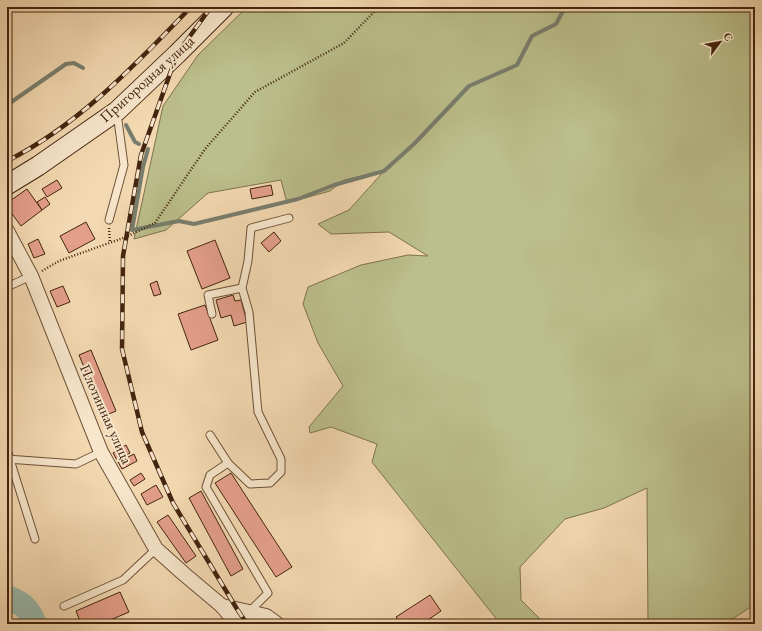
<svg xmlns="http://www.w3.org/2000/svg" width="762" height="631" font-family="'EB Garamond',serif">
	<rect width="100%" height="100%" fill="#f3d9b1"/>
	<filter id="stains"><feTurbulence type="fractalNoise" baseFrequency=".005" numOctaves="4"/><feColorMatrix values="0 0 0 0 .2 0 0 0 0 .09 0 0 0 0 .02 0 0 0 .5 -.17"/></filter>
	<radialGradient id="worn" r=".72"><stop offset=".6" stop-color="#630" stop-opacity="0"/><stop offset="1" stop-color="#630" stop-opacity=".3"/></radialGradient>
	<polygon fill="#bbbf8b" stroke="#7f724d" points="247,7 755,7 755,604 725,624 648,624 647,488 604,508 565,519 520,567 521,600 542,621 498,621 372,462 377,444 331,427 310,433 309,427 343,386 318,343 303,304 308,287 361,265 408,255 428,256 389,232 331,234 318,224 349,210 384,171 344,180 330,191 287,203 281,180 208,193 166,230 134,239 163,106 198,55"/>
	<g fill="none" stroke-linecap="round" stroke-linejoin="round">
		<g stroke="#787e6e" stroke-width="4">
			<polyline points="7,105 66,64 74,63 83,68"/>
			<polyline points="126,125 135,142 139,144"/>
			<polyline points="148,149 143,167 132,230 179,221 194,224 298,199 334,185 384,171 414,144 469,86 517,65 532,36 556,24 565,7"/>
		</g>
		<path stroke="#9bbaad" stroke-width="24" d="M 7,597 C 22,603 29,608 35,624"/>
	</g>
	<g fill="#e49f8a" stroke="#43240f">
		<polygon points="57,180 62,188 47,197 42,189"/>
		<polygon points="271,185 273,195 252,199 250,189"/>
		<polygon points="27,189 42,210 21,226 7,207 7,203"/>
		<polygon points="45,197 50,204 42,210 37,202"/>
		<polygon points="86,222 95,239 69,253 60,236"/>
		<polygon points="274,232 281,241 269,252 261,243"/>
		<polygon points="38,239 45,254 34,258 28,244"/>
		<polygon points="215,240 230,278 202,289 187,251"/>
		<polygon points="157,281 161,294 154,296 150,284"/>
		<polygon points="63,286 70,302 57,307 50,291"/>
		<polygon points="233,295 235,301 241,300 247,322 234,326 231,315 221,318 216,300"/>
		<polygon points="205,305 218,340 191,350 178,314"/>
		<polygon points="91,350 116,411 104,416 79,355"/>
		<polygon points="126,445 130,453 117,460 113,453"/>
		<polygon points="134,454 137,461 122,469 118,462"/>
		<polygon points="141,473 145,479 134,486 130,480"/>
		<polygon points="231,473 292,567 276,577 215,483"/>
		<polygon points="156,485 163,497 147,505 141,494"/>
		<polygon points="201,491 243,569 231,576 189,498"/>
		<polygon points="168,515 196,556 186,563 157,522"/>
		<polygon points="120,592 129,612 101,624 81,624 76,611"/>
		<polygon points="430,595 441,611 422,624 401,624 396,617"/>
	</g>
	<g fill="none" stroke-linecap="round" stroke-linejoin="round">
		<g stroke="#6f5138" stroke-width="9">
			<g id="service">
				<polyline points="109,220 124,165 117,113"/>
				<polyline points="7,287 31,276"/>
				<polyline points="212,314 208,295 242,288"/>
				<polyline points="210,435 228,463"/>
				<polyline points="7,450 35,539"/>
				<polyline points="7,459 76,464 101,452"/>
				<polyline points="64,606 123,580 156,549"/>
				<polyline points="249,612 268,593 206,487 210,475 228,463 250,484 270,483 281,472 281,459 258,412 249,312 242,288 248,261 251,228 289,218"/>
			</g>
		</g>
		<g stroke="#6f5138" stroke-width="16">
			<g id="minor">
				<polyline points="7,231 31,276 101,452 156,549 184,574 222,606 237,624"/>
				<polyline points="222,606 266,616 277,624"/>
			</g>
		</g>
		<g stroke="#43240f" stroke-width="21">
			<polyline id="secondary" points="7,185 38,166 117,111 177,54 224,7"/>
		</g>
		<g stroke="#43240f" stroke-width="2.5" stroke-dasharray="1 2" stroke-linecap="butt">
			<polyline points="109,228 110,243"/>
			<polyline points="42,271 59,261 126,237 155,223 205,149 255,92 344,43 374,12 384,7"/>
		</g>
		<use href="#service" stroke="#f7e6cc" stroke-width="7"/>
		<use href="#minor" stroke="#f7e6cc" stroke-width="14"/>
		<use href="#secondary" stroke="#f7e6cc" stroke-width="19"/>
		<g stroke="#43240f" stroke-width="4.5">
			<g id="rail">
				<polyline points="211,7 177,54 141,155 123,256 122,349 142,432 173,503 237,609 247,624"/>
				<path d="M 7,161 C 79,125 136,64 191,7"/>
			</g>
		</g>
		<use href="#rail" stroke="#f7e6cc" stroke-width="3" stroke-dasharray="9" stroke-linecap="butt"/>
	</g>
	<g text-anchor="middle" stroke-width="4" stroke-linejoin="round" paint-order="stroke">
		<g font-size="15" fill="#43240f" stroke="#f7e6cc">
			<text transform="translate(147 79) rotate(-42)" y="5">Пригородная улица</text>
			<text transform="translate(106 414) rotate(66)" y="5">Плотинная улица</text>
		</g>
	</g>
	<rect width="762" height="631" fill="none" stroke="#f3d9b1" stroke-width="24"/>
	<rect x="8" y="8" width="746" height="615" fill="none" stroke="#43240f" stroke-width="2"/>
	<rect x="12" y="12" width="738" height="607" fill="none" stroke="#43240f"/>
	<g transform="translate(720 42) rotate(58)" stroke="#f7e6cc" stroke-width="3" paint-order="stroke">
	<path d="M0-3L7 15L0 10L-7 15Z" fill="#43240f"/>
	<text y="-6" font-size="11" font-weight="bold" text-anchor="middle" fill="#43240f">С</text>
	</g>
	<rect width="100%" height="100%" filter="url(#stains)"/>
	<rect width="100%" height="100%" fill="url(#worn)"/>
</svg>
